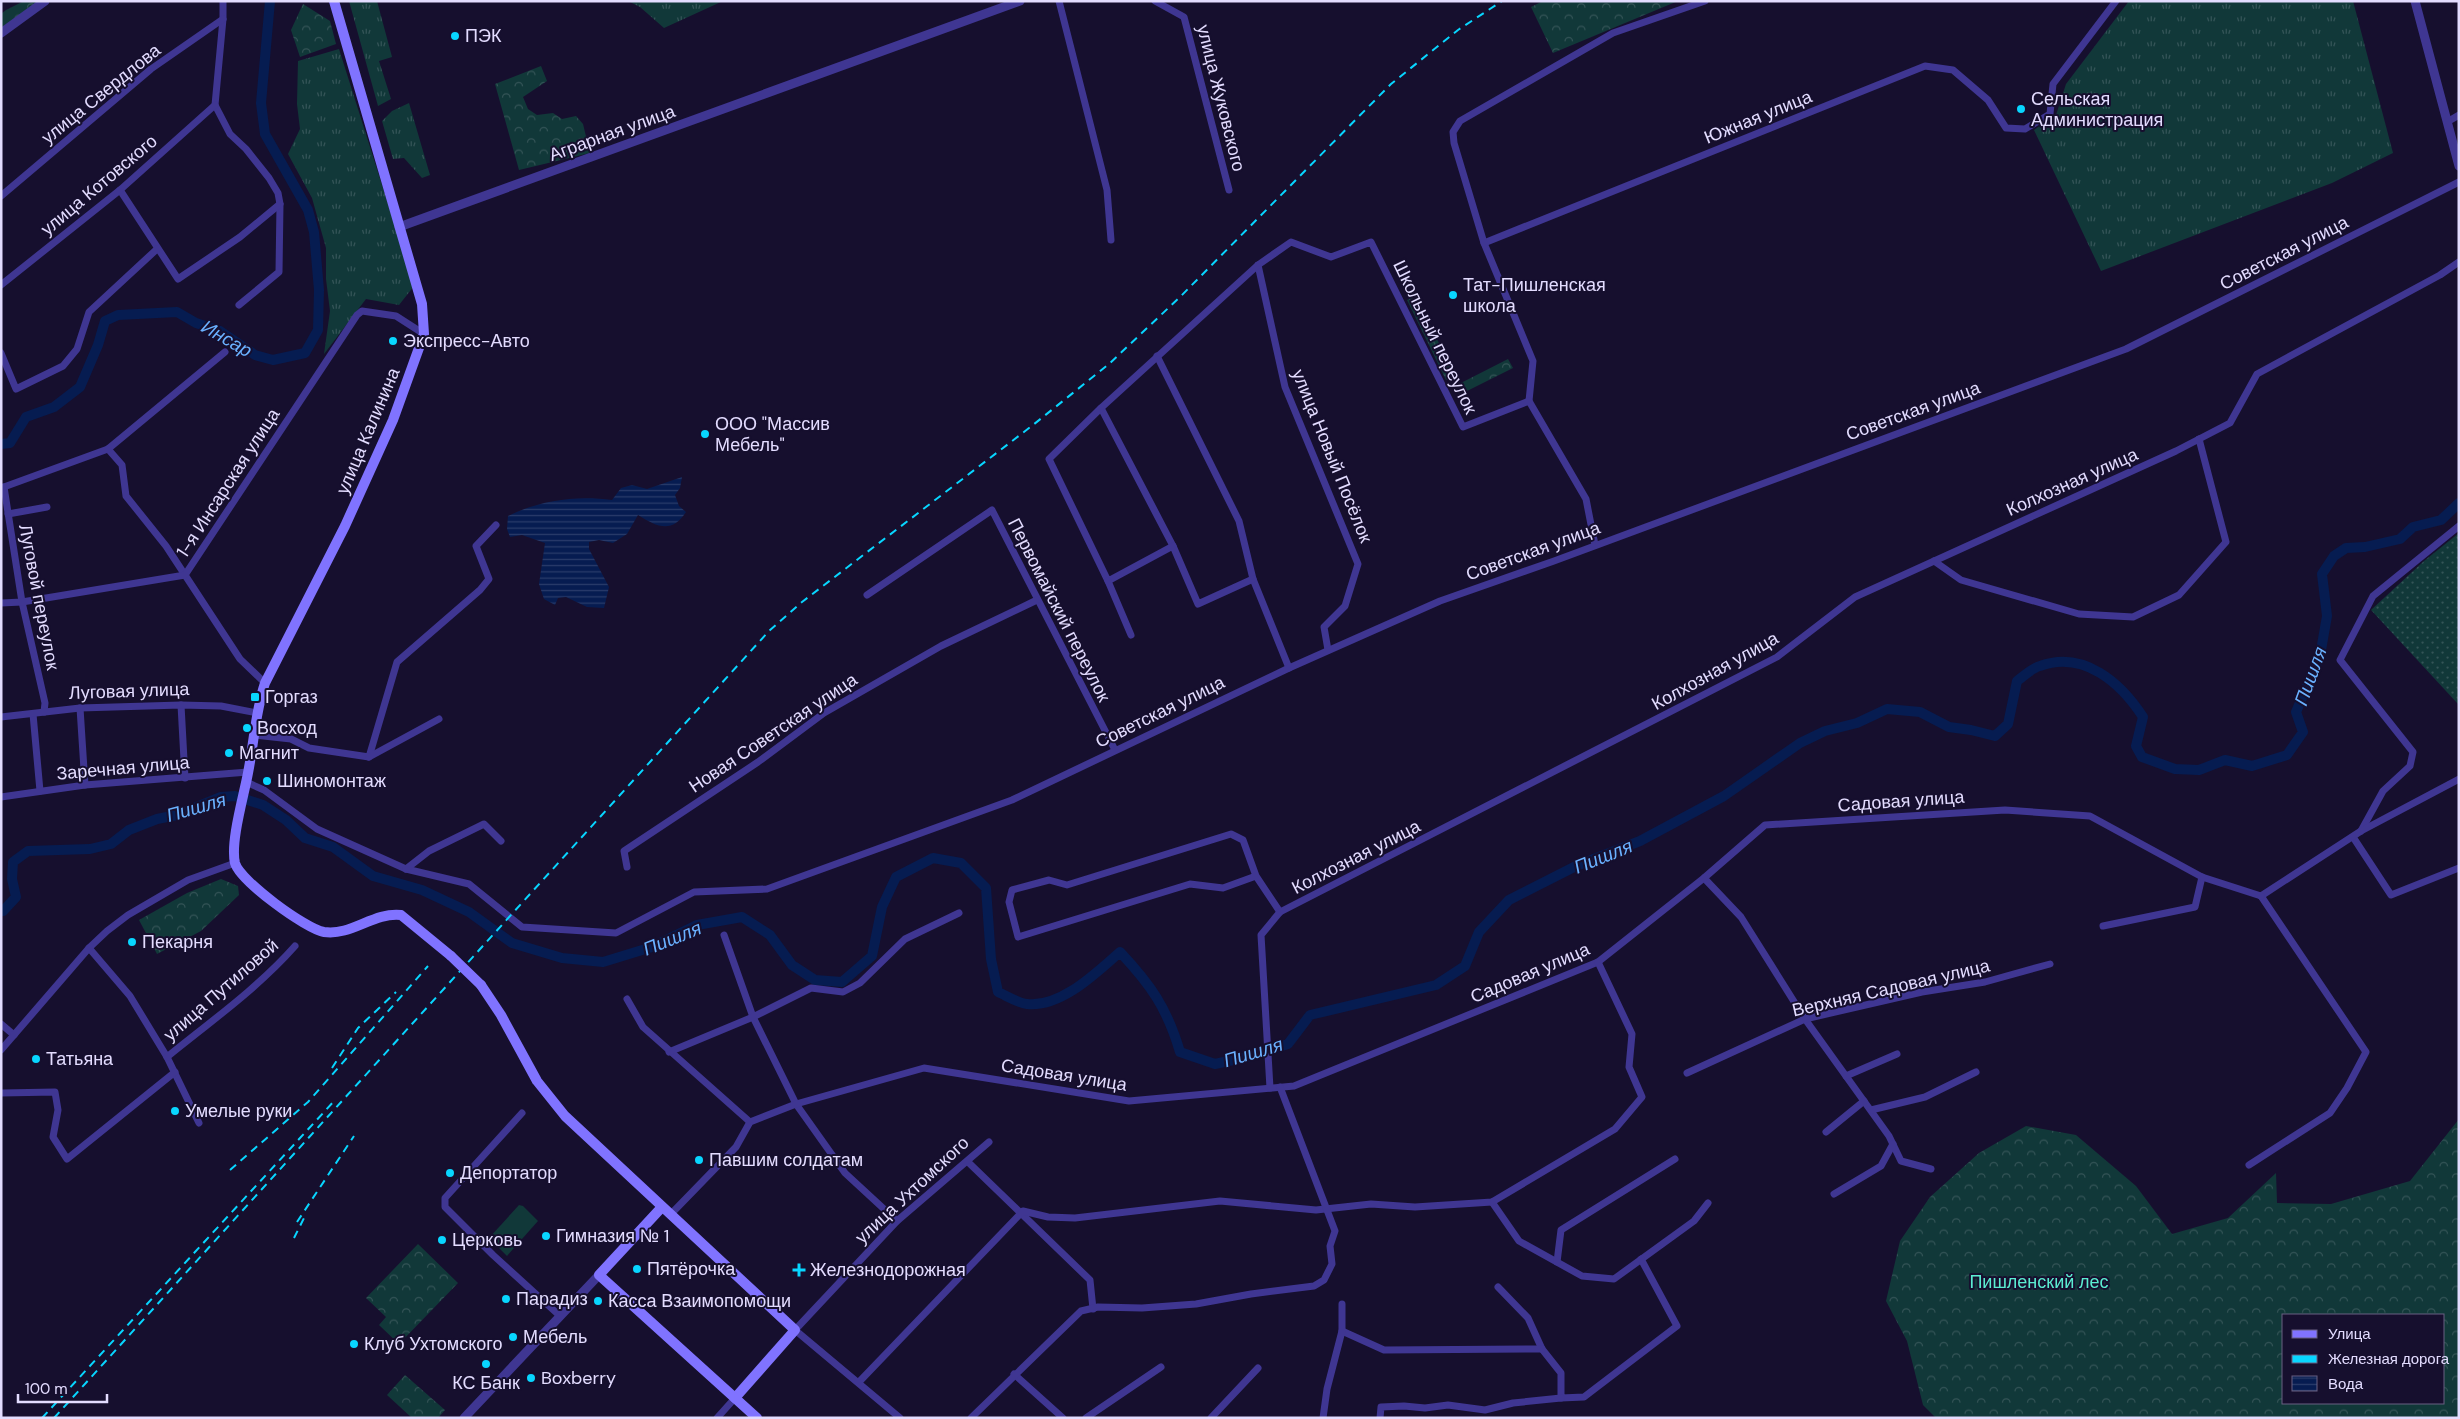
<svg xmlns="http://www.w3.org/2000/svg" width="2460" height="1419" font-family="'DM Sans',sans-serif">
	<defs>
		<pattern id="grass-tufts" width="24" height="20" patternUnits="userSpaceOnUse" patternTransform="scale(1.25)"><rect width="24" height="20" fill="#113839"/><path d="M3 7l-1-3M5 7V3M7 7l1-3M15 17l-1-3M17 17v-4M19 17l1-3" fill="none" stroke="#345457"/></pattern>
		<pattern id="forest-crowns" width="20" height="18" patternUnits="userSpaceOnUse" patternTransform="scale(1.25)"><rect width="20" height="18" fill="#113839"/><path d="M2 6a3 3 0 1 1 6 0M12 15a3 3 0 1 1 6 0" fill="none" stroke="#345457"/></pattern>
		<pattern id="garden-dots" width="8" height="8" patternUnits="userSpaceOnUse" patternTransform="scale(1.25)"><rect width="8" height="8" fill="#113839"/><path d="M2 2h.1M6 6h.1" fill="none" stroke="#345457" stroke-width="1.8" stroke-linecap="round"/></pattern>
		<pattern id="water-rules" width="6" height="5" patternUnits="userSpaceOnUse" patternTransform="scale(1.25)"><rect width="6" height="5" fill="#061c51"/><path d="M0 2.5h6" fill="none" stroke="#2a3c6b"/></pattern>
	</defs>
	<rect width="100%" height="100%" fill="#160f2e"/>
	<g fill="url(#grass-tufts)">
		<polygon points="349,1 377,1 392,57 379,61 391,99 378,106"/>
		<polygon points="628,1 723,1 664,28 640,7"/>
		<polygon points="2129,1 2353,1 2393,153 2332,183 2101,271 2034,130 2056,115 2066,84"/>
		<polygon points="339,49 414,286 399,305 366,299 324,354 330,311 326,279 326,248 312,198 288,154 300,129 297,104 298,61"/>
		<polygon points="409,103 430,175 422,178 404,158 393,159 382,121 392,111"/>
	</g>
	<g fill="url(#forest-crowns)" fill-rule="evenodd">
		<polygon points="24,1 40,1 1,28 1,14 6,10"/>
		<polygon points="1543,1 1678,1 1553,53 1531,7"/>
		<polygon points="303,4 330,21 336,44 300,57 291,30"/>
		<polygon points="541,66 547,81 523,97 528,109 537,115 553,113 562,119 576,116 583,124 590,153 519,170 495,84"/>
		<polygon points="1416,296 1455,376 1446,380 1407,300"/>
		<polygon points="1508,359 1513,368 1459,395 1455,386"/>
		<polygon points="221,879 238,886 239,895 201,931 157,954 139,920 187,893"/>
		<path d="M 2459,1119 L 2459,1418 L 1936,1418 L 1923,1405 L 1907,1341 L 1886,1301 L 1900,1241 L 1930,1197 L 1979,1153 L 2026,1126 L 2076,1135 L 2136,1186 L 2172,1234 L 2228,1218 L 2276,1173 L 2277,1203 L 2331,1204 L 2410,1181 ZM 2444,1315 L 2444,1403 L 2284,1403 L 2284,1315 Z"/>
		<polygon points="418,1244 458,1283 399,1344 379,1325 386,1317 366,1298"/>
		<polygon points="405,1375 445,1410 438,1418 412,1418 387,1395"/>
	</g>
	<polygon fill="url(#garden-dots)" points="2459,533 2459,704 2458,704 2371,610 2424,561"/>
	<polygon fill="#113839" points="519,1205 523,1206 538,1221 507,1256 489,1238"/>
	<path fill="url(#water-rules)" d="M 682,477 L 680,488 L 675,495 L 679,506 L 686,512 C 672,534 657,527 638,515 L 627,534 L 613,543 L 599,540 L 589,542 L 589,549 L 609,587 L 604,608 L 587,607 L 566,597 L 558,598 L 555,605 L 544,599 L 539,584 L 545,543 L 522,535 L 510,537 L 507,529 L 508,516 C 540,500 577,495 612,500 L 621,488 L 632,485 L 647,489 Z"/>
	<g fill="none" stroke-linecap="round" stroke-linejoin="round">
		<g stroke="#061c51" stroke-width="10">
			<polyline points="1,444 10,443 26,417 54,407 80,387 98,345 105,321 118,315 177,312 196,323 220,331 255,355 273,360 305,353 318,330 319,290 314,232 308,210 265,134 261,103 270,1"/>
			<path d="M 1,911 L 3,911 L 16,897 L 12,879 L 13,862 L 28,851 L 90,849 L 111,844 L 129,830 L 157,819 L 177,815 L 221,797 L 235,796 L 263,805 L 286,820 L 305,838 L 333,847 L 373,876 L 422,890 L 469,912 L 512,943 L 562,958 L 603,962 L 652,947 L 697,925 L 742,917 L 770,935 L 792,965 L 815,980 L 842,982 L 872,956 L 882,907 L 896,877 L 933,858 L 961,863 L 986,888 L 991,959 L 998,992 C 1007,996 1018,1003 1027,1004 C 1061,1008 1097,972 1120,952 C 1151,985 1167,1008 1180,1052 L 1215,1064 L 1247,1057 L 1288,1044 L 1310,1015 L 1436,985 L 1465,966 L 1479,932 L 1509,900 L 1576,866 L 1640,841 L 1724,796 L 1800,743 L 1825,731 L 1857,723 L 1887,709 L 1920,712 L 1949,727 L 1971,730 L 1995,736 L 2008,724 L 2017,681 C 2024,676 2032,668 2040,666 C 2084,650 2121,683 2143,717 L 2136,746 L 2142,757 L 2175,769 L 2199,770 L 2225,760 L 2252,766 L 2287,755 L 2303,732 L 2296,712 L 2320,656 L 2327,616 L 2322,574 L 2334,556 L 2346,548 L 2365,547 L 2400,539 L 2413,527 L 2441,520 L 2459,503"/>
		</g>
		<g stroke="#3f3692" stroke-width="7">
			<polyline points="223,1 223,19 215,105 230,134 246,149 269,178 278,193 280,204 279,272 239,305"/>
			<polyline points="1059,1 1107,190 1111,240"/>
			<polyline points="1155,1 1184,17 1229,190"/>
			<polyline points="2447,122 2459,115"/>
			<polyline points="120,190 178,279 240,237 280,204"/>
			<polyline points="1,196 151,69 223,19"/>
			<polyline points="1484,243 1925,66 1953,70 1988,100 2006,128 2025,129 2050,114 2053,84 2116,1"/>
			<polyline points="1258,265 1285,387 1358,564 1345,606 1324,627 1328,650"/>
			<polyline points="1,285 120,190 215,105"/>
			<polyline points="1,353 16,389 63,366 77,349 89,312 157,249"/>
			<polyline points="1157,356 1239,521 1253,579 1289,668"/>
			<polyline points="1529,401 1533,361 1484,243 1454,143 1453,132 1460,121 1613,33 1705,1"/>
			<polyline points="1101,408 1173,546"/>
			<polyline points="108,449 122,465 126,496 166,546 240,659 265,683"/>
			<polyline points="4,487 22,602 45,703 44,712"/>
			<polyline points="1,488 108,449 225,352"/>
			<polyline points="8,514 47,507"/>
			<polyline points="1934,561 1961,580 2079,614 2133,617 2179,595 2226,542 2199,439"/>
			<polyline points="1253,579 1198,604 1173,546 1108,581 1049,459 1101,408 1258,265 1291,242 1331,257 1371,242 1463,427 1529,401 1586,499 1595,545"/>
			<polyline points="1108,581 1131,635"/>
			<polyline points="867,595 992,510 1115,750"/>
			<polyline points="1,603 22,602 185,575 357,315 362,311 396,316 424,334"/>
			<polyline points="181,705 185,778"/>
			<polyline points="80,708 85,785"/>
			<polyline points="33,714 40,791"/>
			<polyline points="1,717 80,708 181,705 221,706 257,713"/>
			<polyline points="254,735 291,739 309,748 369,757 397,662 480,590 489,579 476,546 496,525"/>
			<polyline points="369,757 439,719"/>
			<polyline points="246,782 264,790 317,829 406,869 469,884 522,927 616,933 694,892 767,889 1012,800 1289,668 1440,601 1554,561 2126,349 2459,182"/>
			<polyline points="1,797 85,785 248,772"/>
			<polyline points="2361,831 2383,791 2410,766 2413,752 2340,660 2373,596 2459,526"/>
			<polyline points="2353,837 2391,895 2459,868"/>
			<polyline points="627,867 624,851 758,762 824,713 941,646 1037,600"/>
			<polyline points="406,869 429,851 484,824 501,841"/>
			<polyline points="1256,876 1243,840 1231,834 1067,885 1049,880 1012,890 1009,902 1018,937 1190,884 1223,888 1256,876 1280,912"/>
			<polyline points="1704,878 1741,917 1805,1019 1889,1136 1901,1161 1931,1169"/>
			<polyline points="2261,896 2361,831 2459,779"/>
			<polyline points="2103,926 2195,907 2202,877"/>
			<polyline points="724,935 753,1017 796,1104 845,1173 897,1221"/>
			<polyline points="89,948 130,996 167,1057 199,1123"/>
			<polyline points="627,999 643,1027 750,1122"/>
			<polyline points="1,1024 14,1035"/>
			<polyline points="1,1050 89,948 107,931 128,915 188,880 235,863"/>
			<polyline points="669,1052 753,1017 811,988 843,992 860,983 905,939 959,913"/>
			<path d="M 167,1057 C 210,1022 258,988 295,946"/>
			<polyline points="1687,1073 1805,1019 1922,992 1985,982 2050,964"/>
			<polyline points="1846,1076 1897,1054"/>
			<polyline points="1270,1088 1261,935 1280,912 1777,657 1855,597 2176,451 2230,423 2257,374 2440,275 2459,262"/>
			<polyline points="1,1093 55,1092 58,1110 53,1137 67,1159 175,1072"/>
			<polyline points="1871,1110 1925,1097 1976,1072"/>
			<polyline points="522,1113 445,1198 445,1207 493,1255 560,1316"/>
			<polyline points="1826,1132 1864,1101"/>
			<polyline points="968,1162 1090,1280 1093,1309"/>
			<polyline points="2249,1165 2330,1113 2347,1088 2366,1052 2261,896"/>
			<polyline points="1834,1194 1881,1166 1893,1144"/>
			<polyline points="1492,1202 1519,1241 1582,1276 1614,1279 1694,1221 1708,1203"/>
			<polyline points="670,1215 736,1147 750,1122 796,1104 924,1068 1129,1101 1294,1086 1598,962 1704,878 1765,825 2005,810 2090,816 2202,877 2261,896"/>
			<polyline points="1557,1262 1561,1230 1675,1159"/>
			<polyline points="1498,1287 1528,1318 1542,1349 1561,1373 1561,1398 1584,1397 1677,1326 1641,1259"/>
			<polyline points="1342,1331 1384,1350 1542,1349"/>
			<polyline points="1014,1374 1063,1418"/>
			<polyline points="859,1382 1023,1211 1048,1217 1075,1218 1220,1201 1316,1210 1371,1204 1415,1207 1492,1202 1615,1129 1642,1097 1629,1067 1632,1034 1598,962"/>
			<polyline points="717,1418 735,1398"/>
			<polyline points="900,1418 795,1330 897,1221 989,1142"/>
			<polyline points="971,1418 1081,1311 1098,1307 1142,1308 1196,1304 1251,1294 1314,1286 1324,1280 1332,1264 1330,1246 1335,1231 1280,1087"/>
			<polyline points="1086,1418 1161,1367"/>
			<polyline points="1211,1418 1258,1368"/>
			<polyline points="1323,1418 1327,1389 1342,1331 1342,1304"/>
			<polyline points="1380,1418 1381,1407 1404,1406 1425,1408 1448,1405 1485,1410 1513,1403 1561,1398"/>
		</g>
		<g stroke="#3f3692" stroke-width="9">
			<polyline points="2415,1 2459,166"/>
			<polyline points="1,33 45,1"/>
			<polyline points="399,227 1020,1"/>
			<polyline points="464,1418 599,1275"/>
		</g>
		<g stroke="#8073ff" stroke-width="10">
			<path d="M 334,1 L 422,304 L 424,334 L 393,420 L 345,526 L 265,683 C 255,713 254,743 248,773 C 244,795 230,842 235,863 C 240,881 306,929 324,932 C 352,936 373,912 401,915 L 451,956"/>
			<polyline points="481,985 501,1015 537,1081 565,1116 795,1330 735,1398"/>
			<polyline points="662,1207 599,1275 757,1418"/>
		</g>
		<g stroke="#08d6ff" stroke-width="2" stroke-dasharray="8 6" stroke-linecap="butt">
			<polyline points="332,1068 358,1028 396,992"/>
			<polyline points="230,1170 308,1102 428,966"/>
			<polyline points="297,1222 354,1136"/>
			<polyline points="294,1238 304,1218"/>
			<polyline points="42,1418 336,1099"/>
			<polyline points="54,1418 769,631 802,602 1033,425 1109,364 1181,296 1391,84 1458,30 1502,1"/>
		</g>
		<polyline stroke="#8073ff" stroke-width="10" points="451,956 481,985"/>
	</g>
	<g fill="#08d6ff" stroke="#160f2e" stroke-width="2">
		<circle cx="455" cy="36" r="5"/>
		<circle cx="2021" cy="109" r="5"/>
		<circle cx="1453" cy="295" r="5"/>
		<circle cx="393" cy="341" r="5"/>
		<circle cx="705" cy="434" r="5"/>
		<rect x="250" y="692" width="10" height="10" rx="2.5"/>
		<circle cx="247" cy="728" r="5"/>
		<circle cx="229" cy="753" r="5"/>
		<circle cx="267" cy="781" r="5"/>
		<circle cx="132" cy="942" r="5"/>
		<circle cx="36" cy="1059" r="5"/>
		<circle cx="175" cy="1111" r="5"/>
		<circle cx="699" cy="1160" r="5"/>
		<circle cx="450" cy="1173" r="5"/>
		<circle cx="546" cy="1236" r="5"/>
		<circle cx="442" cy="1240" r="5"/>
		<circle cx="637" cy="1269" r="5"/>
		<path d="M796.5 1262.5h5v5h5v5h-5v5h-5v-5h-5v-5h5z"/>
		<circle cx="506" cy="1299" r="5"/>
		<circle cx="598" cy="1301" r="5"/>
		<circle cx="513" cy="1337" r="5"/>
		<circle cx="354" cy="1344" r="5"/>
		<circle cx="486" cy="1364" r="5"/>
		<circle cx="531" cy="1378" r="5"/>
	</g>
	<g text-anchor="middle" stroke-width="4" stroke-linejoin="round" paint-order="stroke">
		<g font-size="18" fill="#e3dcff" stroke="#160f2e" text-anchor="start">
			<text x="465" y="42">ПЭК</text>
			<text x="2031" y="105">Сельская<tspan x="2031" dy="21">Администрация</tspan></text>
			<text x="1463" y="291">Тат-Пишленская<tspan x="1463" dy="21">школа</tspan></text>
			<text x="403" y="347">Экспресс-Авто</text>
			<text x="715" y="430">ООО "Массив<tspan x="715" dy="21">Мебель"</tspan></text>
			<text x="265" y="703">Горгаз</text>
			<text x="257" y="734">Восход</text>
			<text x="239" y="759">Магнит</text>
			<text x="277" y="787">Шиномонтаж</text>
			<text x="142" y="948">Пекарня</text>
			<text x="46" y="1065">Татьяна</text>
			<text x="185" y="1117">Умелые руки</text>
			<text x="709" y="1166">Павшим солдатам</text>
			<text x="460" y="1179">Депортатор</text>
			<text x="556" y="1242">Гимназия № 1</text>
			<text x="452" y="1246">Церковь</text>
			<text x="647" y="1275">Пятёрочка</text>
			<text x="810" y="1276">Железнодорожная</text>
			<text x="516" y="1305">Парадиз</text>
			<text x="608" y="1307">Касса Взаимопомощи</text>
			<text x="523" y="1343">Мебель</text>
			<text x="364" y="1350">Клуб Ухтомского</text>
			<text x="541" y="1384">Boxberry</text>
			<text x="486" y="1389" text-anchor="middle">КС Банк</text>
		</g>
		<g font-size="18" fill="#e3dcff" stroke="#160f2e">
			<text transform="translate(101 94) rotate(-39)" y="6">улица Свердлова</text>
			<text transform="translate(1221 98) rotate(76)" y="6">улица Жуковского</text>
			<text transform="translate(1758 117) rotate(-22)" y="6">Южная улица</text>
			<text transform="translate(612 133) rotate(-20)" y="6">Аграрная улица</text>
			<text transform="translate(99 185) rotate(-40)" y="6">улица Котовского</text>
			<text transform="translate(2284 253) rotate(-27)" y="6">Советская улица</text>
			<text transform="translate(1435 337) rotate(64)" y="6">Школьный переулок</text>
			<text transform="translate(1913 411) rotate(-20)" y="6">Советская улица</text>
			<text transform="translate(368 431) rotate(-67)" y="6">улица Калинина</text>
			<text transform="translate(1332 456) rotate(68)" y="6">улица Новый Посёлок</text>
			<text transform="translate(2072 482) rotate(-24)" y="6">Колхозная улица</text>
			<text transform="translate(228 483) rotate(-57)" y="6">1-я Инсарская улица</text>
			<text transform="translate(1533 551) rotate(-20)" y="6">Советская улица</text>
			<text transform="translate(39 597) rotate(79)" y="6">Луговой переулок</text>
			<text transform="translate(1059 610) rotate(63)" y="6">Первомайский переулок</text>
			<text transform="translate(1715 671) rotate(-29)" y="6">Колхозная улица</text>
			<text transform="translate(129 691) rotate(-2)" y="6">Луговая улица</text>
			<text transform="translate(1160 712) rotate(-26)" y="6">Советская улица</text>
			<text transform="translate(773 733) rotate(-34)" y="6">Новая Советская улица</text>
			<text transform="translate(123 768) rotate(-5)" y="6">Заречная улица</text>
			<text transform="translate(1901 801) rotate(-4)" y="6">Садовая улица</text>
			<text transform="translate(1356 857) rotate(-27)" y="6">Колхозная улица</text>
			<text transform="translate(1530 973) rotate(-23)" y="6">Садовая улица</text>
			<text transform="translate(1891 988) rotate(-13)" y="6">Верхняя Садовая улица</text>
			<text transform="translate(221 990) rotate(-41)" y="6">улица Путиловой</text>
			<text transform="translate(1064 1075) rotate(9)" y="6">Садовая улица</text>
			<text transform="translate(912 1190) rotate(-43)" y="6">улица Ухтомского</text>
		</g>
		<g font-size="18" fill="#5becd1" stroke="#160f2e">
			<text x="2039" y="1288">Пишленский лес</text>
		</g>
		<g font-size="19" font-style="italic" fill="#6ab1ff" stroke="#160f2e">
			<text transform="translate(227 338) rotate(30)" y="7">Инсар</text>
			<text transform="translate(2310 676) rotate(-70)" y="7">Пишля</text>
			<text transform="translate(196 807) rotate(-16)" y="7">Пишля</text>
			<text transform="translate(1603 856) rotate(-22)" y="7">Пишля</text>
			<text transform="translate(672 938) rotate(-22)" y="7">Пишля</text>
			<text transform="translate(1253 1052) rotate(-17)" y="7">Пишля</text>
		</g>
	</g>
	<rect width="2460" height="1419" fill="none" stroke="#e3dcff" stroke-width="5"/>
	<rect x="2282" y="1314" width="162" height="90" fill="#160f2e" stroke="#686182"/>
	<rect x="2292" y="1330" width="25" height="8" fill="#8073ff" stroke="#686182"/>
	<text x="2328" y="1339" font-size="15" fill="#e3dcff">Улица</text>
	<rect x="2292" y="1355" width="25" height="8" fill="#08d6ff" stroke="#686182"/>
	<text x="2328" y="1364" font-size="15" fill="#e3dcff">Железная дорога</text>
	<rect x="2292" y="1376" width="25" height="15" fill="url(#water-rules)" stroke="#686182"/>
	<text x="2328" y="1389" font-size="15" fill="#e3dcff">Вода</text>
	<path d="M18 1394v8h89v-8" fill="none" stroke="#e3dcff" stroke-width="2.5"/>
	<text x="25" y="1394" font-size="15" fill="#e3dcff" stroke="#160f2e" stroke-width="4" paint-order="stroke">100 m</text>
</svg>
